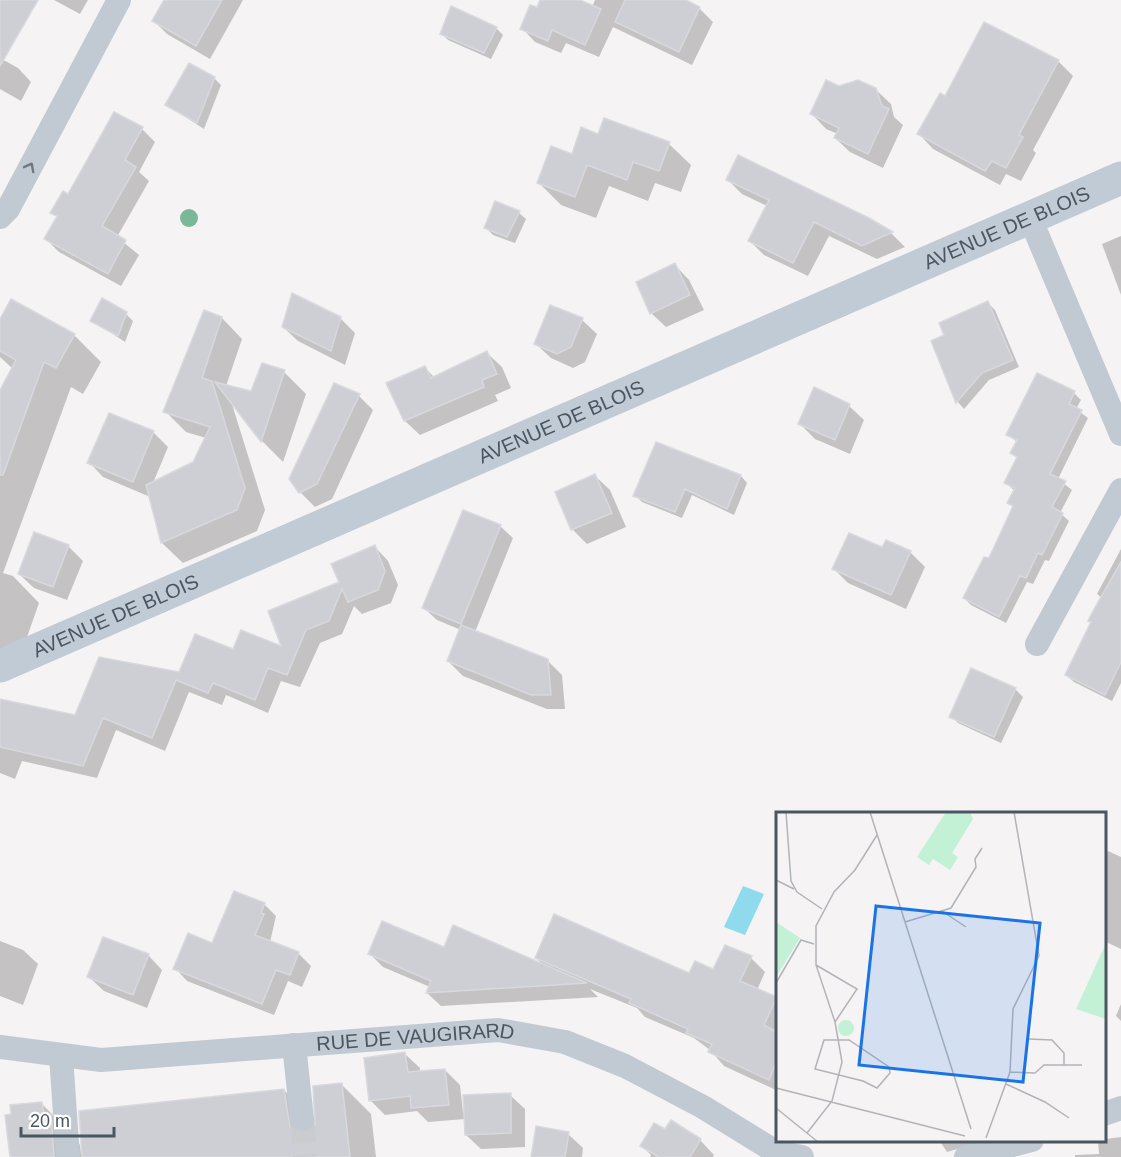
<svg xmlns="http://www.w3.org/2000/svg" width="1121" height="1157" font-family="Arial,sans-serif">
	<rect width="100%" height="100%" fill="#f5f3f3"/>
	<polygon fill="#90daee" points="743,886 764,894 745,935 724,927"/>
	<g fill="#0003">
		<polygon points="54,0 88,0 80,14"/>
		<polygon points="166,0 243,0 210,59 167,34 154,21"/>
		<polygon points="542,0 577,0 592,7 595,0 683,0 699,8 713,22 692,65 613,27 599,57 566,43 561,53 535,42 522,28"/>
		<polygon points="496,28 503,35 491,59 448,40 441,33"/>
		<polygon points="0,58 18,68 31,82 21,101 0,89"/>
		<polygon points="1058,61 1073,76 1033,150 1036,153 1021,181 1006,174 1000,185 933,149 919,134"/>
		<polygon points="214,78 221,85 204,129 167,105"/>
		<polygon points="838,87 875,89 891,104 894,117 903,125 883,168 850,152 835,138 838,134 826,129 812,114"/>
		<polygon points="142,129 155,142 139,172 149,181 117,237 139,255 121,286 59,252 46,239 58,218 52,212"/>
		<polygon points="599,136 669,144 691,165 681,192 655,183 648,201 609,186 596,218 561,205 539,183"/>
		<polygon points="728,180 869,219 892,234 905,247 877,259 829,236 808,276 764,255 750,241 767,206 742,194"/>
		<polygon points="496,203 519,213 526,219 515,243 493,235 486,228"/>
		<polygon points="1121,236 1121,295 1102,244"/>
		<polygon points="675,265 689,280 704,310 666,327 651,313"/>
		<polygon points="12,301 74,335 101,362 83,394 71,387 3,573 13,576 39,603 14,674 0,660 0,394 13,369 0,357 0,322"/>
		<polygon points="988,303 995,310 1019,367 989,380 964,409 958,402 933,342 946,336"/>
		<polygon points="204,312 222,318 242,339 226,386 252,392 284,372 306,394 283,462 262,441 231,401 265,510 257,531 183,563 162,543 149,492 148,496 103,477 89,462 153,432 168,447 153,483 194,463 206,438 186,432 165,411"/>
		<polygon points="126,314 133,321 125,342 92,320"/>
		<polygon points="340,318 355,333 345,365 298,341 283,327"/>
		<polygon points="582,320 597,334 585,362 573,368 551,358 536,344"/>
		<polygon points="487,353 502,367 511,388 495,395 498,401 420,435 405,421 425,368 435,378"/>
		<polygon points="1074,393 1081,400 1076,409 1088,418 1058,479 1072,490 1060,513 1069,521 1049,561 1045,560 1033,584 1027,582 1006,623 971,605 964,598 989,560 1014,508 1009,503 1015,491 1006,483 1018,459 1012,453 1017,442 1008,434"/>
		<polygon points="359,396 373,410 332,499 315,507 300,492"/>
		<polygon points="849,406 864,420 850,454 815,439 800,424"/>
		<polygon points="657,444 741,476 747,483 734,515 692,495 682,518 642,502 635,495"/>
		<polygon points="595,476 610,490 626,527 587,544 573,530 557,492"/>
		<polygon points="500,526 513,538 475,632 547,660 562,675 565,709 547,709 463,676 448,661 461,630 437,620 424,608"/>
		<polygon points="35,534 69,547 83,561 67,600 34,588 19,574"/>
		<polygon points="375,547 388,561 398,585 391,603 362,614 354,606 342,634 320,643 300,687 281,681 268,713 226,695 222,705 189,692 165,751 116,730 97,778 22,761 15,779 0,773 0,701 76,716 233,651 283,648"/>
		<polygon points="883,549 910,552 925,567 906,609 848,583 834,569"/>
		<polygon points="1121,549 1121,683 1112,701 1074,682 1066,675 1102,598 1097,594"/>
		<polygon points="972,670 1016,690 1023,697 1001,743 958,723 951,716"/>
		<polygon points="1108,851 1121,857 1121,949 1104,941 1104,858"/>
		<polygon points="264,904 276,916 270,942 298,953 311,966 302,987 288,981 274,1015 187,981 175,968 212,945"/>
		<polygon points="0,941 23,950 38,964 23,1005 0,996"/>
		<polygon points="444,948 545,967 536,958 689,975 714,971 751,958 765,972 757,990 778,999 778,1091 724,1066 710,1050 694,1038 645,1017 637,1008 590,989 598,997 441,1006 427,993 430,987 383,967 370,954"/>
		<polygon points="148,955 162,970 147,1008 104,991 89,977"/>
		<polygon points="1121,1004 1121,1021 1116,1016"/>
		<polygon points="405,1054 420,1068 420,1073 445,1070 460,1085 463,1113 510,1095 525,1109 525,1147 481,1149 466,1135 465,1119 428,1122 417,1111 385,1115 370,1100"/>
		<polygon points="341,1084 371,1114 376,1157 11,1157 42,1104 71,1133 80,1145 81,1154 284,1090 313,1120 315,1128"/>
		<polygon points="666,1131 700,1140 714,1155 713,1157 650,1157 651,1155 642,1146"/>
		<polygon points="568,1134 583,1148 582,1157 533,1157"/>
		<polygon points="1121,1137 1121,1157 1075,1157 1075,1155 1099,1154 1098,1140"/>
		<polygon points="939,1140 974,1140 975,1144 947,1152"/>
	</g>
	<g fill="#cdcfd5" stroke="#d7d9de" stroke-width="1.5">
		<polygon points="0,0 38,0 0,66"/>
		<polygon points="164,0 222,0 196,46 152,21"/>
		<polygon points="540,0 580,0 601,9 585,45 552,30 548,41 520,29 530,5 537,7"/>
		<polygon points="625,0 686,0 700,7 679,52 615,22"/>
		<polygon points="451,6 497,27 484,53 440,34"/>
		<polygon points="984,22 1059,60 1019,135 1023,137 1006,168 992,161 985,171 917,134 940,93 945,96"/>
		<polygon points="189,63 215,77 197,123 165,105"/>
		<polygon points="826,80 839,86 858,80 876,88 882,106 889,109 868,154 834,138 839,128 810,114"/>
		<polygon points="114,112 143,127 125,160 136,167 102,226 126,240 108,274 44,239 57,216 50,213 63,191 68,194"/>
		<polygon points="604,118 670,142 659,171 633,162 627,180 587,165 575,197 537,183 551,146 572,154 581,127 598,134"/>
		<polygon points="738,155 869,218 893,232 862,246 814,222 793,263 748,241 769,200 726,180"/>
		<polygon points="495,201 520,211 507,237 484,228"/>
		<polygon points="675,263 690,295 650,314 636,282"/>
		<polygon points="292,293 341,317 331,351 282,327"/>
		<polygon points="102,298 127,312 118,336 90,321"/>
		<polygon points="11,299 75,334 56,368 44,362 3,475 0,475 0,390 16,360 0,351 0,319"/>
		<polygon points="988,301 1013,360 982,373 956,403 931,341 944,335 939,323"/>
		<polygon points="550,305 583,318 571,347 557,354 534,344"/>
		<polygon points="204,310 222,317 202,378 212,381 245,488 237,510 161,543 146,485 193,462 210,427 163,412"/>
		<polygon points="487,351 497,374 482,380 484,387 404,421 386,383 425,366 431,378"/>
		<polygon points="262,363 285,370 261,442 215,382 251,391"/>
		<polygon points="1037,373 1075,391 1069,404 1082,410 1050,474 1066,481 1052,507 1063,513 1042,555 1038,553 1026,578 1020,576 999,617 963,598 984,557 989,558 1013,506 1007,503 1015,488 1004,483 1017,457 1010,453 1017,440 1006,435"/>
		<polygon points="334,383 360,394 317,484 299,493 289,479"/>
		<polygon points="814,387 850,404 835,440 798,424"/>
		<polygon points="109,413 154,431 133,482 87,463"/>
		<polygon points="656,442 741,475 727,509 685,489 675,512 633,496"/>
		<polygon points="595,474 612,513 571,530 555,492"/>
		<polygon points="463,510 501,525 461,624 422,608"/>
		<polygon points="34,532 69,545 53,587 18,574"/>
		<polygon points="849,533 882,547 886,540 911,551 891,595 832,569"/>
		<polygon points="375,545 385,571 378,590 348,602 342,589 329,621 306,630 287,675 268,668 255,700 213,683 208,693 176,680 152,738 103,718 83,766 0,747 0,699 75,715 99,657 179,672 195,634 233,649 241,630 281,646 268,611 339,582 331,564"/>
		<polygon points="1121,562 1121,662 1105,695 1065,675 1091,622 1088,621 1094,609"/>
		<polygon points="461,625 548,659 551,695 531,695 447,661"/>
		<polygon points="971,668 1016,688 994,737 949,717"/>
		<polygon points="234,891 265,903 261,913 264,914 255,935 299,952 290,975 276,970 262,1004 173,969 188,933 212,943"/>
		<polygon points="554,914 689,973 695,961 713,969 725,945 752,956 740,981 777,997 764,1025 777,1032 777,1060 769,1080 708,1052 712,1044 686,1033 688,1029 629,1003 631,999 535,958"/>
		<polygon points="382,921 444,947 453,925 587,983 426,993 431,981 368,954"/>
		<polygon points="103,937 149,954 133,995 87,977"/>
		<polygon points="405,1052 408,1072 445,1069 449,1105 411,1108 410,1096 369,1101 364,1058"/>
		<polygon points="342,1083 350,1157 82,1157 79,1111 284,1089 290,1127 303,1133 310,1131 315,1124 313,1086"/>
		<polygon points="511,1093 511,1133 465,1135 463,1095"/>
		<polygon points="42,1102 44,1114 51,1114 54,1157 10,1157 5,1115 11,1114 10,1105"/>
		<polygon points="671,1120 701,1139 690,1157 659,1157 640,1146 654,1123 665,1129"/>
		<polygon points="536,1126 569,1132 565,1157 531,1157"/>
	</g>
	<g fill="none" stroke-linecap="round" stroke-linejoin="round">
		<polyline stroke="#caccce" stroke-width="24" stroke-dasharray="24 12" stroke-linecap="butt" points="302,1119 305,1157"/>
		<g stroke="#c1cad2" stroke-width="24">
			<polyline points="0,217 8,209 119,0"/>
			<polyline points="1030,218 1121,434"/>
			<polyline points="1037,644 1121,490"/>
			<polyline points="294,1045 302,1119"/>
			<path id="s1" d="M 0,1047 L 101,1060 L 498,1030 L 565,1042 L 625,1066 L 703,1107 L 776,1152 L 802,1157"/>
			<polyline points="61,1056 68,1157"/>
			<polyline points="1104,1114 1121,1108"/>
			<polyline points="966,1157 1032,1140"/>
		</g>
		<path stroke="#c1cbd6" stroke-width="33" id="s2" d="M 0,666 L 1121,178"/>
	</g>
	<circle fill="#7bb799" cx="189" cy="218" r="9"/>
	<defs><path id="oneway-chevron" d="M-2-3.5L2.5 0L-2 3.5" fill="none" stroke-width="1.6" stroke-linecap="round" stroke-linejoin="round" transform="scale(1.5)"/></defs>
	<use stroke="#6e7983" href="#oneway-chevron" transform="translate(30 167) rotate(-62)"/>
	<g text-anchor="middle" stroke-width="4.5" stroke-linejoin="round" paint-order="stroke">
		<g font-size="20" fill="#4a5661" stroke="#fff">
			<text dy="7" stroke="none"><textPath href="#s2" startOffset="1098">AVENUE DE BLOIS</textPath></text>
			<text dy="7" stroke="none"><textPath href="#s2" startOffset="612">AVENUE DE BLOIS</textPath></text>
			<text dy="7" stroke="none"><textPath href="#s2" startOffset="126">AVENUE DE BLOIS</textPath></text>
			<text dy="7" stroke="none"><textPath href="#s1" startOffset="417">RUE DE VAUGIRARD</textPath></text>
		</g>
	</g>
	<g transform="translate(776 812)">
		<rect width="330" height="330" fill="#f5f3f3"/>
		<path d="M 170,0 L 194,0 L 197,7 L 176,41 L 182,45 L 174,58 L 157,47 L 153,53 L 141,45 ZM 0,110 L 24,126 L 0,165 ZM 330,131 L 330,207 L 300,197 ZM62 216a8 8 0 1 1 16 0a8 8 0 1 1-16 0Z" fill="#c3f1d5"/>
		<path fill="none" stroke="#b1b4b9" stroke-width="1.5" d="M 10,0 L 15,69 L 21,80 L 46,97M 94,0 L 195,317M 0,68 L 18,77M 166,99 L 190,115M 129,110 L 175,96 L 200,55 L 199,47 L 206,36M 40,153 L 81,177 L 59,210M 0,171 L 25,128 L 38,132M 253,227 L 276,228 L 288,241 L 288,253M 48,228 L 73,228 L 113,255 L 114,261 L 101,276 L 87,269 L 39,257 ZM 234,260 L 259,261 L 268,253 L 306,253M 230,272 L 269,290 L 293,306M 0,276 L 189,324M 0,296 L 42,330M 31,321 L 56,289 L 66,250 L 59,210 L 40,153 L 40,114 L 58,80 L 79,58 L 101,23M 210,326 L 234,260 L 237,197 L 263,144 L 238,0"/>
		<path fill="#1a73e8" fill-opacity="0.15" stroke="#1a73e8" stroke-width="3" d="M 100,94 L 264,111 L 247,270 L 83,253 Z"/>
		<rect width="330" height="330" fill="none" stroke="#4a5661" stroke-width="3"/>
	</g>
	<path d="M21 1127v9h93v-9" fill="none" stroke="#4a5661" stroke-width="3"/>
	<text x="30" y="1127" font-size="18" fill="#4a5661" stroke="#ffffff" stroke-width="4.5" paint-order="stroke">20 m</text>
</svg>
